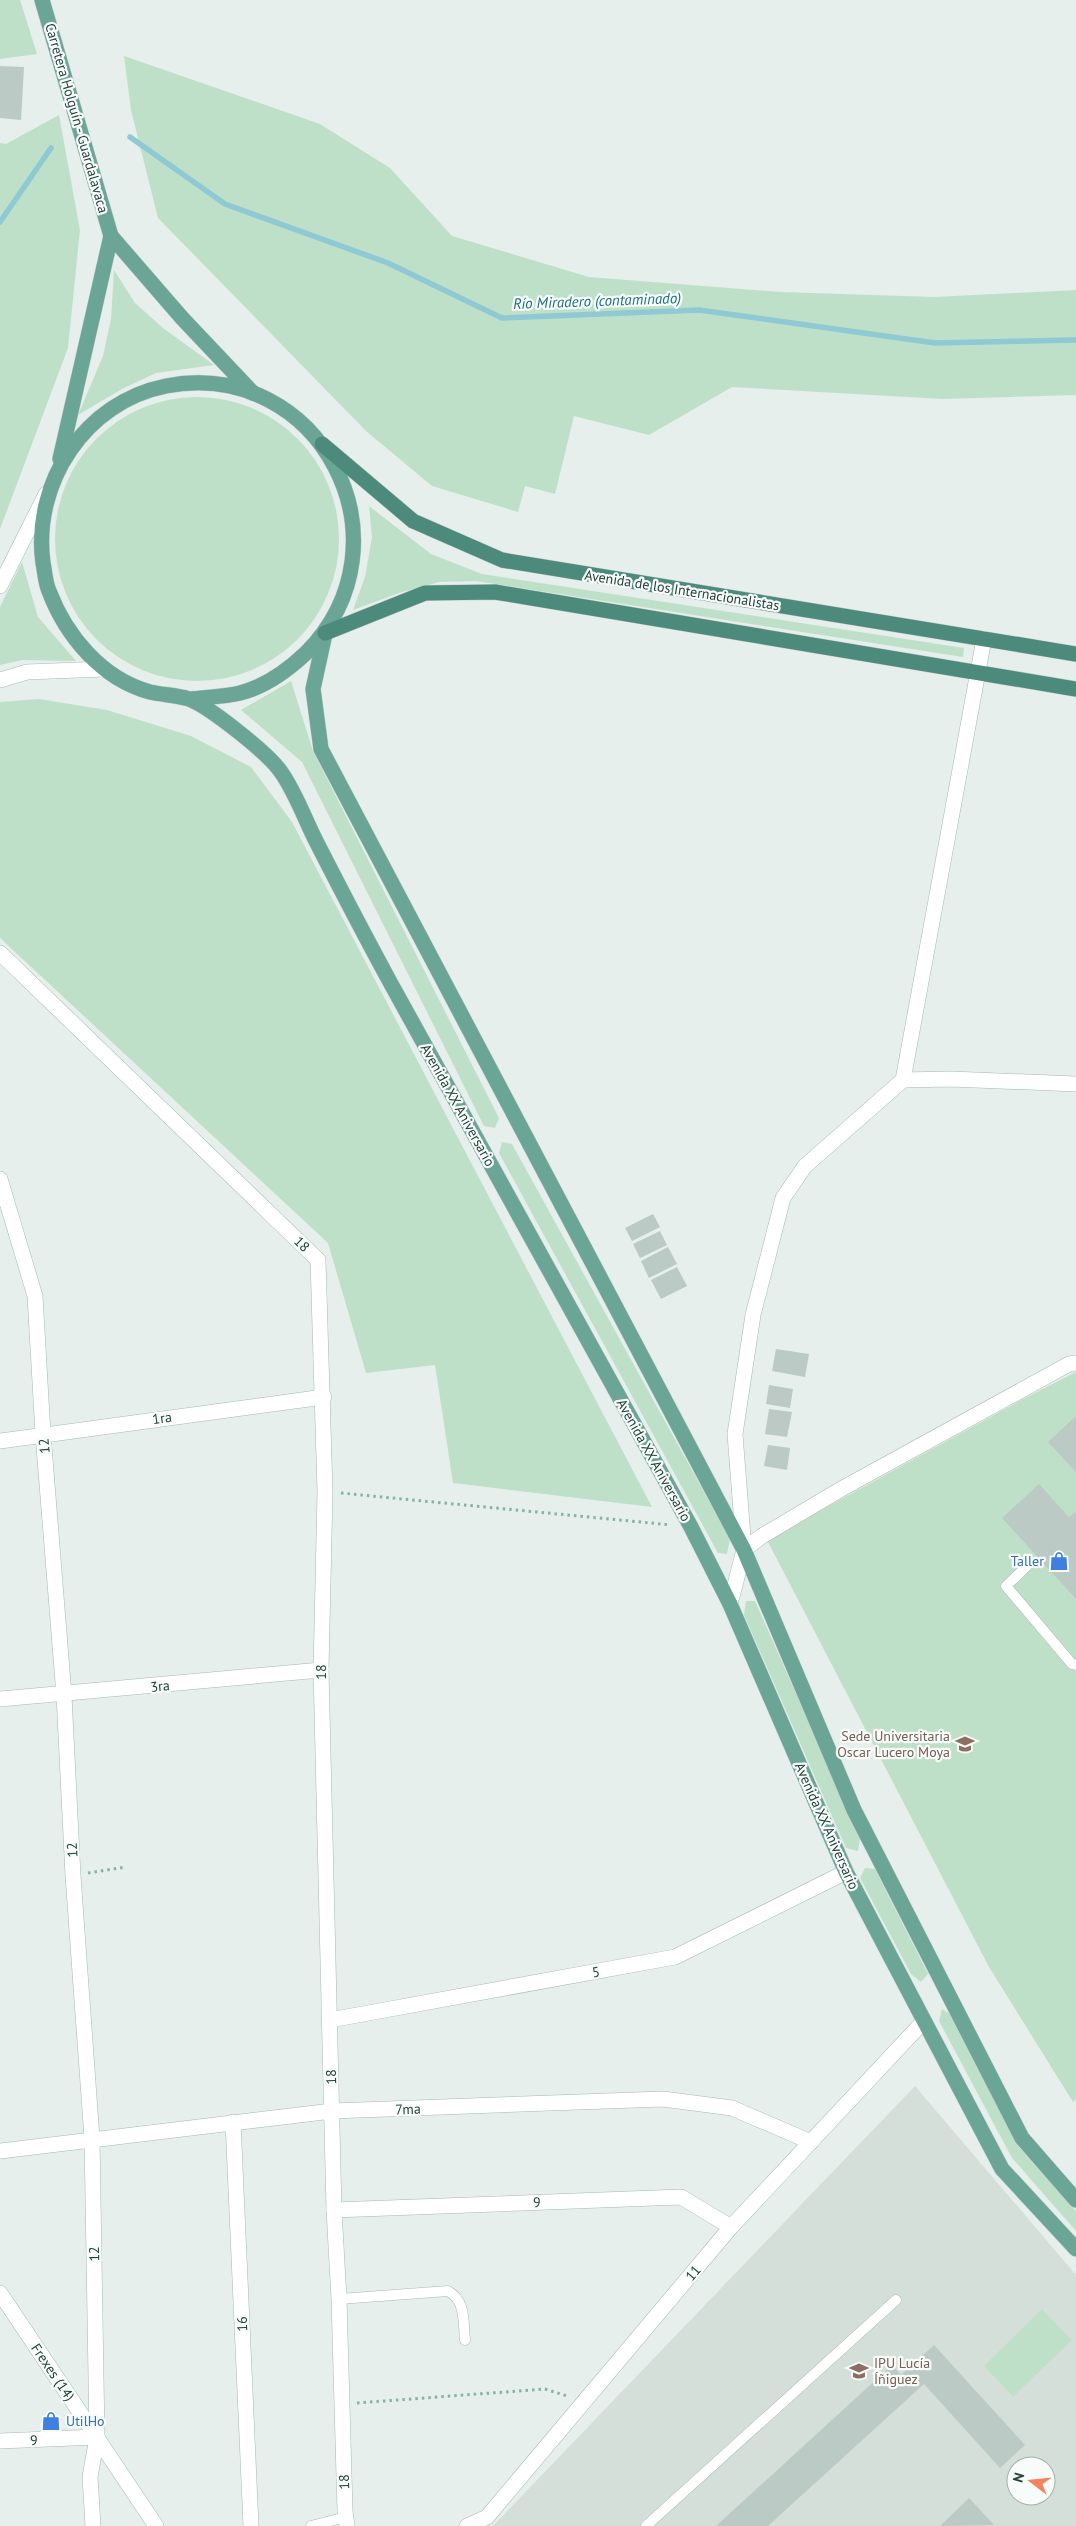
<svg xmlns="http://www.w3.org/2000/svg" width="1076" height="2526" font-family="'PT Sans',sans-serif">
	<rect width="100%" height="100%" fill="#e6efeb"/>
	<path fill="#d4dfda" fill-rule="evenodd" d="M 915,2086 L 1076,2275 L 1076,2526 L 493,2526 ZM 1016,2466 L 1046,2466 L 1046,2496 L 1016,2496 Z"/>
	<g fill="#bfe0c8">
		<polygon points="0,0 20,0 37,54 0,59"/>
		<polygon points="124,56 320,124 390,168 452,236 589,277 781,292 934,297 1076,290 1076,395 943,399 732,387 649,435 574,416 555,494 525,486 518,512 432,486 366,431 158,218 131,110"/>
		<polygon points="59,115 80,230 68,348 0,529 0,143 6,144"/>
		<polygon points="114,270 135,303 163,328 214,365 156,373 122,389 78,415 103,356 111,319"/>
		<circle cx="197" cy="539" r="142"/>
		<polygon points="369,506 431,554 482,574 964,648 963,657 476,581 439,582 399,593 353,610 365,577 372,537"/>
		<polygon points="22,562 38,617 76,661 22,660 0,665 0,607"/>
		<polygon points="291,681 313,751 499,1118 495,1128 484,1126 302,762 241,710"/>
		<polygon points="39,699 107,710 191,736 251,767 292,822 652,1507 453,1483 435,1365 366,1373 328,1243 0,938 0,702"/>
		<polygon points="502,1142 512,1144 730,1539 727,1554 718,1553 499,1153"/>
		<polygon points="1076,1372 1076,2099 1073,2102 989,1967 767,1540 1021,1400"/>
		<polygon points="746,1601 755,1601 860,1838 858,1851 846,1848 744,1615"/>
		<polygon points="865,1868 875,1869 928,1974 921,1982 911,1974 860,1878"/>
		<polygon points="942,2009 950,2014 1018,2146 1076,2211 1076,2231 1012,2158 939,2021"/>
		<polygon points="1042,2309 1072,2340 1013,2397 984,2366"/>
	</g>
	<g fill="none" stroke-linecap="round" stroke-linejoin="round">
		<g stroke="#8ec9d4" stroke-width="5.5">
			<polyline points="130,137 225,204 388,263 502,318 699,310 935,343 1076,340"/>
			<polyline points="0,222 51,148"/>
		</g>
	</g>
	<g fill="#bbcac4">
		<polygon points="0,66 24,67 21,120 0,118"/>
		<polygon points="653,1214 660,1227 632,1241 625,1228"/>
		<polygon points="660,1231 667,1245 640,1258 633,1244"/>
		<polygon points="668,1247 677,1264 649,1278 641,1261"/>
		<polygon points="677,1267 687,1286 661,1299 651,1280"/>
		<polygon points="776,1349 809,1354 805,1377 772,1371"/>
		<polygon points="769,1385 793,1389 790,1408 766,1404"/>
		<polygon points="769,1409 792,1412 787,1437 765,1434"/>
		<polygon points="1076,1416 1076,1472 1048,1442"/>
		<polygon points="768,1445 790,1448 787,1470 764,1466"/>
		<polygon points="1039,1484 1069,1517 1076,1511 1076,1599 1002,1518"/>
		<polygon points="934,2345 1025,2445 1000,2468 924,2384 768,2526 716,2526 892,2365 901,2375"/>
		<polygon points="969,2498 994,2525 940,2526"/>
	</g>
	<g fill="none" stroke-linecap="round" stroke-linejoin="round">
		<g stroke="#a8b8b2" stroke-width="11">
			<g id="service">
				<polyline points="1027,1566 1006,1586 1072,1664 1076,1665"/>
				<path d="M 339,2299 L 448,2291 C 466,2301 463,2321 465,2340"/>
				<polyline points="311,2526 346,2517"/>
				<polyline points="646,2526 896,2300"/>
			</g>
		</g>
		<g stroke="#a8b8b2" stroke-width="16">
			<g id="minor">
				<polyline points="0,953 318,1260 325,1492 321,1670 334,2210 339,2299 345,2511 347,2526"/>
				<polyline points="903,1080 951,1079 1076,1084"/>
				<polyline points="0,1179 35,1296 43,1434 64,1695 73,1876 92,2138 97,2437 90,2477 93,2526"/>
				<polyline points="0,1441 324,1397"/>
				<polyline points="744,1550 735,1434 753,1315 783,1198 805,1166 903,1080 984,639"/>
				<polyline points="730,1604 744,1550 762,1536 843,1488 1069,1364 1076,1363"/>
				<polyline points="0,1699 321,1670"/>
				<polyline points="330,2020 675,1957 846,1872"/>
				<polyline points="233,2122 251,2526"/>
				<polyline points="0,2151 332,2111 663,2099 732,2108 811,2142"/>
				<polyline points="334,2210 681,2197 731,2227"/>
				<polyline points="0,2441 97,2437"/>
				<polyline points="467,2526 487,2517 731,2227 924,2021"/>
			</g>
		</g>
		<g stroke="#a4bbb3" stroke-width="16">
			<g id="secondary">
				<polyline points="0,586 46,494"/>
				<polyline points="0,680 27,672 104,669"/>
				<polyline points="0,2293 156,2526"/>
			</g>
		</g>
		<g stroke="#c2cac8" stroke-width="16">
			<g id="primary">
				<polyline points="42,0 111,236 182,318 253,393"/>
				<polyline points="60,459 111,236"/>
				<polyline points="325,634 313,689 321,749 744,1550 854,1810 1022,2138 1076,2200"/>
				<path d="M 191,699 C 206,697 224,697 240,693 C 264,687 288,670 306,653 C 416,542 320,357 166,386 C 85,402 32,483 43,563 C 45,572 45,582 49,591 C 66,636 102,679 150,692 C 163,695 177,695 189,699 C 210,707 269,754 281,772 C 296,793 305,820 317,843 C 341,890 365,936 390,982 C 491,1164 591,1346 691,1527 L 730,1604 L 846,1872 L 1002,2169 L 1076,2249"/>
			</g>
		</g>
		<g stroke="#c2cac8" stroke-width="16">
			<g id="trunk">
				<polyline points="322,444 413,521 502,560 1076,654"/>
				<polyline points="325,633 425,593 495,592 1076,689"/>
			</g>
		</g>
		<g stroke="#86b3a5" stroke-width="3" stroke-dasharray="2.5 4" stroke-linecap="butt">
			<polyline points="341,1493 671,1525"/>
			<polyline points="88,1873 126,1867"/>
			<polyline points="357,2403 545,2389 567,2396"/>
		</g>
		<use href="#service" stroke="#fff" stroke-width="10"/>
		<use href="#minor" stroke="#fff" stroke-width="15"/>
		<use href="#secondary" stroke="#fff" stroke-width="15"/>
		<use href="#primary" stroke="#6aa596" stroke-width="15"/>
		<use href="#trunk" stroke="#4c8a7c" stroke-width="15"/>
	</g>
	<defs>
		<g id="shop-bare" transform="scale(1.5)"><path d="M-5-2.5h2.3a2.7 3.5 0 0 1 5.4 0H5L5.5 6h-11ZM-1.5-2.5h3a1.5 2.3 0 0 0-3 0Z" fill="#3f7fe0" stroke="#f7fbf9" stroke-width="2.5" paint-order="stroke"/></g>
		<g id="university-bare" transform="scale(1.5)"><path d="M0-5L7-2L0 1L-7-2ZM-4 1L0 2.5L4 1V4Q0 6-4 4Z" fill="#8d6e63" stroke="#f7fbf9" stroke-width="2.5" paint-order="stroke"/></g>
		<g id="school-bare" transform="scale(1.5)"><path d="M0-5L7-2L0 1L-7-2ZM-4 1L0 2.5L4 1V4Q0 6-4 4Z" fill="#8d6e63" stroke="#f7fbf9" stroke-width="2.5" paint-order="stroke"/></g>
	</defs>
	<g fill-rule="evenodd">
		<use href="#shop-bare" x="1059" y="1561"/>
		<use href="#university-bare" x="965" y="1744"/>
		<use href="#school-bare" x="859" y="2371"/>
		<use href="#shop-bare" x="51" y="2421"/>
	</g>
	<g text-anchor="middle" stroke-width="4.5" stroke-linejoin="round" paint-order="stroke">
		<g font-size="14" fill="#24423a" stroke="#f7fbf9">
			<text transform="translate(77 118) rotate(74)" y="5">Carretera Holguín - Guardalavaca</text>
			<text transform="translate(682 590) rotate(9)" y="5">Avenida de los Internacionalistas</text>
			<text transform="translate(458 1105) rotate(61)" y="5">Avenida XX Aniversario</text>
			<text transform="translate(302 1244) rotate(44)" y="5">18</text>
			<text transform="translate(162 1418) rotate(-8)" y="5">1ra</text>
			<text transform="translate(44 1446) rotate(-95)" y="5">12</text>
			<text transform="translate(654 1460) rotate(61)" y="5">Avenida XX Aniversario</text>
			<text transform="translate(321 1672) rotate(-90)" y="5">18</text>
			<text transform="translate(160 1686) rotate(-6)" y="5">3ra</text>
			<text transform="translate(827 1826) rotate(66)" y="5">Avenida XX Aniversario</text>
			<text transform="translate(72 1850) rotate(-93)" y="5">12</text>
			<text transform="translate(596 1972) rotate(-10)" y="5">5</text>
			<text transform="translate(331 2077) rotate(-92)" y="5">18</text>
			<text transform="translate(408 2109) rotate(-2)" y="5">7ma</text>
			<text transform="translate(537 2202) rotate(-2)" y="5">9</text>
			<text transform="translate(94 2254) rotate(-91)" y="5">12</text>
			<text transform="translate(693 2273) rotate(-50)" y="5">11</text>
			<text transform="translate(242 2324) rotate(-92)" y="5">16</text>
			<text transform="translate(53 2372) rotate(56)" y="5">Frexes (14)</text>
			<text transform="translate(34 2440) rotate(-2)" y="5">9</text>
			<text transform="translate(344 2482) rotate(-92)" y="5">18</text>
		</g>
		<g font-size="14" fill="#366cbe" stroke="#f7fbf9" text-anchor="end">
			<text x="1044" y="1566">Taller</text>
			<text x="66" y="2426" text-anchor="start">UtilHo</text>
		</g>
		<g font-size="14" fill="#785e54" stroke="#f7fbf9" text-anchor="end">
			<text x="950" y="1741">Sede Universitaria<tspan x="950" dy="16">Oscar Lucero Moya</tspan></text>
			<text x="874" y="2368" text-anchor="start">IPU Lucía<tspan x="874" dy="16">Íñiguez</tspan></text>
		</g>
		<g font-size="15" font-style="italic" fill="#1c6f80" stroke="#f7fbf9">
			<text transform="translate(597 301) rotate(-2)" y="5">Río Miradero (contaminado)</text>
		</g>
	</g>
	<g transform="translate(1031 2481) rotate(286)"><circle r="24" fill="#f7fbf9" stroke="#a3b1ad"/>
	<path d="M0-4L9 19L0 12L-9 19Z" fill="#f4845f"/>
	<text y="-8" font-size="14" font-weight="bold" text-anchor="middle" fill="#24423a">N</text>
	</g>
</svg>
